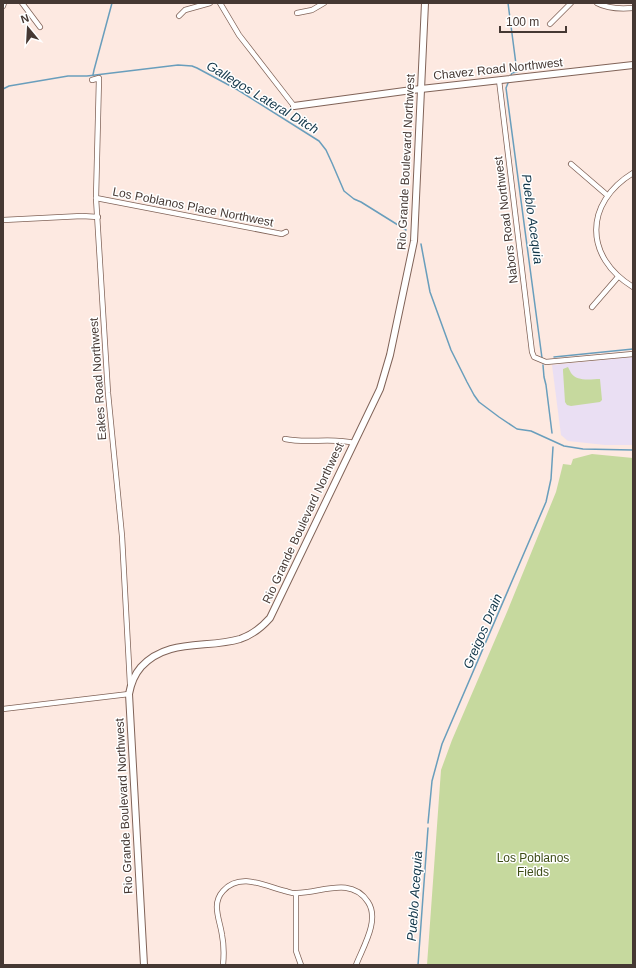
<svg xmlns="http://www.w3.org/2000/svg" width="636" height="968" font-family="Arial,sans-serif">
	<rect width="100%" height="100%" fill="#fde9e1"/>
	<polygon fill="#eadff3" points="633,357 633,445 605,445 568,441 561,435 552,365"/>
	<g fill="#c6d99e">
		<path d="M 568,367 C 569,369 570,371 571,373 C 577,382 591,379 600,379 L 602,400 L 600,402 L 571,406 L 567,405 L 565,402 L 563,371 L 563,369 Z"/>
		<polygon points="592,454 633,458 633,965 427,965 441,770 452,740 507,612 556,492 563,464 571,465 573,459"/>
	</g>
	<g fill="none" stroke-linecap="round" stroke-linejoin="round">
		<g stroke="#699ebc" stroke-width="1.5">
			<polyline points="508,3 517,72 512,73 511,75"/>
			<polyline points="93,75 94,70 112,3"/>
			<polyline points="508,83 506,88 542,358"/>
			<polyline points="3,89 9,86 68,76 87,76 178,65 192,66 197,68 238,90 319,141 326,150 332,163 344,191 354,199 361,202 406,230"/>
			<polyline points="421,244 430,292 451,350 467,382 474,395 479,402 499,417 517,429 531,431 564,446 583,449 633,450"/>
			<polyline points="554,357 633,349"/>
			<polyline points="543,365 544,377 546,385 552,433"/>
			<polyline points="428,823 432,781 442,744 546,502 551,479 553,447"/>
			<polyline points="418,965 428,828"/>
		</g>
		<g stroke="#806358" stroke-width="6">
			<g id="minor">
				<polyline points="22,3 40,27"/>
				<polyline points="220,3 239,35 294,106"/>
				<path d="M 597,3 C 608,9 621,9 633,8"/>
				<polyline points="3,6 4,3"/>
				<polyline points="297,13 312,10 324,3"/>
				<polyline points="179,16 185,10 210,3"/>
				<polyline points="550,24 571,3"/>
				<polyline points="92,80 99,78 96,198 108,393 122,536 130,684"/>
				<polyline points="499,80 532,352 534,357 546,362 633,354"/>
				<polyline points="571,164 607,195"/>
				<path d="M 633,173 C 584,203 584,257 633,287"/>
				<polyline points="96,198 282,234 286,232"/>
				<polyline points="3,220 82,216 98,217"/>
				<polyline points="592,307 618,277"/>
				<path d="M 285,439 C 308,444 331,437 354,443"/>
				<polyline points="3,709 129,694"/>
				<polyline points="296,894 296,951 301,965"/>
				<path d="M 223,965 C 224,955 224,945 222,935 C 220,920 211,904 223,891 C 240,872 265,886 285,891 C 289,892 293,894 297,893 C 321,893 351,876 368,902 C 380,920 363,947 356,965"/>
			</g>
		</g>
		<g stroke="#806358" stroke-width="8">
			<g id="tertiary">
				<polyline points="294,106 412,90 633,65"/>
				<path d="M 144,965 L 129,694 C 131,683 134,675 141,667 C 168,638 206,649 240,639 C 252,635 262,627 270,618 L 380,389 L 390,355 L 414,241 L 425,3"/>
			</g>
		</g>
		<use href="#minor" stroke="#fff" stroke-width="4.5"/>
		<use href="#tertiary" stroke="#fff" stroke-width="6"/>
	</g>
	<g text-anchor="middle" stroke-width="3" stroke-linejoin="round" paint-order="stroke">
		<g font-size="12" fill="#453833" stroke="#fff">
			<text transform="translate(498 69) rotate(-6)" y="4">Chavez Road Northwest</text>
			<text transform="translate(406 162) rotate(-87)" y="4">Rio Grande Boulevard Northwest</text>
			<text transform="translate(193 207) rotate(11)" y="4">Los Poblanos Place Northwest</text>
			<text transform="translate(506 220) rotate(-97)" y="4">Nabors Road Northwest</text>
			<text transform="translate(98 379) rotate(-94)" y="4">Eakes Road Northwest</text>
			<text transform="translate(303 523) rotate(-65)" y="4">Rio Grande Boulevard Northwest</text>
			<text transform="translate(124 806) rotate(-93)" y="4">Rio Grande Boulevard Northwest</text>
		</g>
		<g font-size="12" fill="#3e4d17" stroke="#fff">
			<text x="533" y="862">Los Poblanos<tspan x="533" dy="14">Fields</tspan></text>
		</g>
		<g font-size="13" font-style="italic" fill="#113548" stroke="#fff">
			<text transform="translate(263 97) rotate(31)" y="5">Gallegos Lateral Ditch</text>
			<text transform="translate(533 219) rotate(82)" y="5">Pueblo Acequia</text>
			<text transform="translate(482 631) rotate(-67)" y="5">Greigos Drain</text>
			<text transform="translate(414 896) rotate(-86)" y="5">Pueblo Acequia</text>
		</g>
	</g>
	<rect width="636" height="968" fill="none" stroke="#453833" stroke-width="8"/>
	<g transform="translate(28 28) rotate(342)" stroke="#ffffff" stroke-width="3" paint-order="stroke">
	<path d="M0-3L7 15L0 10L-7 15Z" fill="#453833"/>
	<text y="-6" font-size="11" font-weight="bold" text-anchor="middle" fill="#453833">N</text>
	</g>
	<path d="M500 26v6h66v-6" fill="none" stroke="#453833" stroke-width="2"/>
	<text x="506" y="26" font-size="12" fill="#453833" stroke="#ffffff" stroke-width="3" paint-order="stroke">100 m</text>
</svg>
